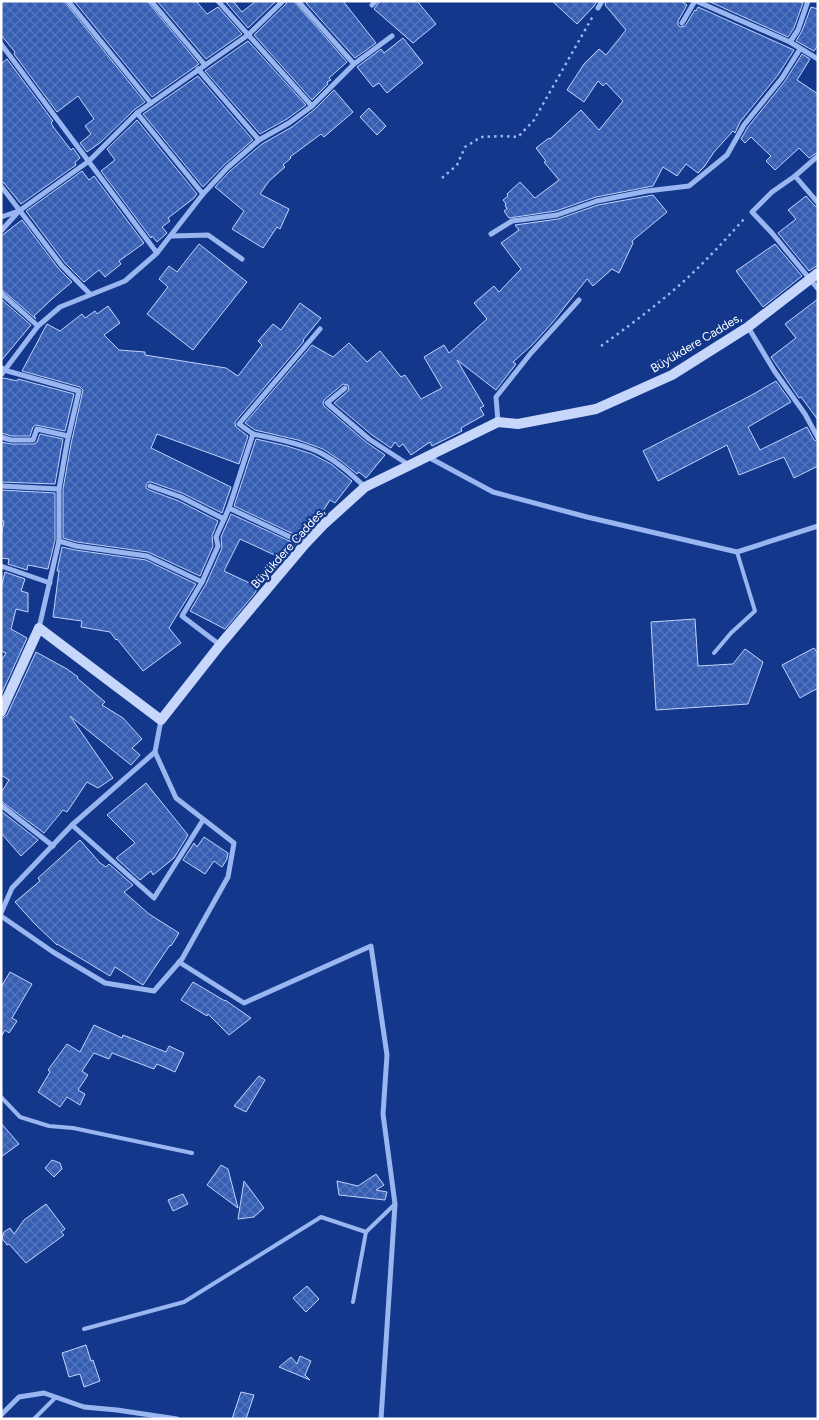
<svg xmlns="http://www.w3.org/2000/svg" width="819" height="1420" font-family="Figtree,sans-serif">
	<defs>
		<pattern id="building-cross-hatch" width="8" height="8" patternUnits="userSpaceOnUse" patternTransform="scale(1.25)"><rect width="8" height="8" fill="#365eb2"/><path d="M0 0l8 8M0 8l8-8" fill="none" stroke="#5476be"/></pattern>
	</defs>
	<rect width="100%" height="100%" fill="#12378b"/>
	<g fill="url(#building-cross-hatch)" stroke="#c0d3fc">
		<polygon points="1,1 64,1 145,102 134,110 101,142 87,152 80,143 91,134 85,126 94,119 78,96 57,112 14,54 15,52 1,35"/>
		<polygon points="74,1 147,1 199,64 152,97"/>
		<polygon points="157,1 196,1 207,14 218,7 242,34 206,59"/>
		<polygon points="225,1 233,1 242,12 256,1 276,1 248,28"/>
		<polygon points="287,1 294,1 347,62 329,78 331,80 327,82 328,84 312,100 254,35 286,4"/>
		<polygon points="308,1 343,1 376,43 355,58 306,3"/>
		<polygon points="380,1 417,1 436,24 413,43 374,9"/>
		<polygon points="552,1 597,1 594,6 577,24"/>
		<polygon points="606,1 681,1 687,5 678,21 678,25 680,27 685,26 695,10 696,11 698,7 794,50 778,75 740,122 735,133 733,131 714,152 704,167 698,173 686,164 677,176 663,167 653,186 596,197 556,211 509,218 504,211 507,209 505,205 506,204 503,200 508,196 507,194 520,182 535,198 559,180 544,162 546,161 536,148 549,138 550,139 581,110 599,130 623,101 606,83 603,86 598,81 584,102 567,90 584,64 599,49 606,55 626,30 605,5"/>
		<polygon points="708,1 797,1 803,3 794,28 788,37"/>
		<polygon points="811,7 818,9 818,45 814,51 796,41 802,31"/>
		<polygon points="403,38 423,63 387,93 379,83 373,87 357,67 381,49 384,53"/>
		<polygon points="248,41 306,105 287,119 260,134 205,71"/>
		<polygon points="802,54 810,59 797,80 818,94 818,152 809,158 799,148 775,170 766,161 771,156 751,137 745,143 741,139 748,127 785,81"/>
		<polygon points="7,59 53,121 51,123 54,128 71,150 73,148 80,158 75,162 76,165 21,204 4,183 1,182 1,64"/>
		<polygon points="198,76 253,140 224,165 203,187 143,114"/>
		<polygon points="334,90 353,112 324,137 321,134 290,157 291,158 283,165 285,167 269,181 260,194 289,209 280,229 277,227 263,248 232,229 244,211 215,187 230,171 262,144 292,127 315,109"/>
		<polygon points="369,108 386,126 377,135 360,117"/>
		<polygon points="137,120 197,194 194,198 168,218 170,221 162,227 167,233 157,242 152,236 151,238 101,171 115,160 107,149"/>
		<polygon points="82,171 89,180 94,176 144,243 119,261 121,264 105,277 99,270 84,282 65,263 26,211"/>
		<polygon points="653,195 667,212 632,241 633,243 619,273 612,269 593,286 587,279 552,323 532,345 513,362 516,364 496,390 457,360 484,406 480,408 484,415 461,428 462,431 432,446 430,442 411,455 403,444 399,447 395,442 391,448 372,435 334,403 349,390 348,385 343,384 324,400 323,404 324,406 366,442 385,455 366,478 359,472 357,474 341,461 323,449 298,440 255,430 245,423 312,345 333,357 349,343 367,362 380,351 401,377 405,375 421,399 442,388 424,357 444,345 449,353 487,319 474,303 494,286 499,292 521,269 501,243 519,230 515,225 558,219 598,205"/>
		<polygon points="806,196 815,206 818,207 818,265 809,271 778,233 796,219 788,210"/>
		<polygon points="22,220 59,269 72,282 52,299 34,316 36,319 1,289 1,236"/>
		<polygon points="199,244 247,282 193,350 147,314 168,287 159,279 169,266 177,272"/>
		<polygon points="775,244 802,276 763,307 736,271"/>
		<polygon points="1,299 31,325 1,361"/>
		<polygon points="818,299 818,420 801,397 799,398 771,357 796,338 785,324"/>
		<polygon points="300,303 321,318 303,340 304,341 235,422 235,424 236,427 248,436 239,464 157,434 151,448 231,487 222,513 182,493 151,482 148,482 146,485 146,488 149,490 179,501 218,521 212,536 213,546 200,576 148,552 77,542 63,538 63,489 71,444 83,390 80,387 22,371 47,324 60,331 82,314 85,318 95,311 97,314 108,306 120,323 104,335 119,350 145,352 145,355 226,368 238,376 262,345 258,341 273,324 281,330"/>
		<polygon points="4,378 17,381 18,379 74,394 65,431 36,425 33,427 30,436 12,436 1,433 1,379"/>
		<polygon points="776,381 791,402 748,427 760,450 807,427 814,440 818,442 818,466 794,478 784,457 739,475 727,445 658,481 643,451 750,396"/>
		<polygon points="40,434 63,439 55,484 1,482 1,442 11,444 34,444 37,442"/>
		<polygon points="256,439 287,446 312,454 331,464 352,481 335,503 330,500 318,519 315,517 308,531 302,538 234,506"/>
		<polygon points="1,490 55,493 55,540 48,569 28,565 27,570 8,564 9,559 1,558 1,537 4,521 1,521"/>
		<polygon points="231,514 296,544 283,559 240,539 224,571 258,587 255,593 225,629 190,611 206,584 222,548 221,537"/>
		<polygon points="62,547 75,550 146,560 196,584 169,628 181,643 143,671 117,639 116,640 110,632 81,627 82,621 53,617 59,571 57,571"/>
		<polygon points="5,572 25,579 21,591 28,593 28,612 16,609 11,629 27,638 1,695 1,661 6,653 1,651 1,588"/>
		<polygon points="695,619 698,666 733,664 745,649 763,662 748,704 656,710 651,622"/>
		<polygon points="814,648 818,654 818,688 800,698 782,665"/>
		<polygon points="36,652 67,669 78,677 77,678 105,702 102,705 123,718 142,739 132,748 140,755 131,765 70,716 113,778 98,788 87,782 67,812 63,810 44,833 1,801 1,793 9,780 1,775 1,719 7,715"/>
		<polygon points="146,783 188,835 174,858 153,875 151,871 140,880 116,858 135,843 107,815"/>
		<polygon points="1,811 38,840 21,856 1,833"/>
		<polygon points="204,837 228,853 227,859 222,867 214,861 205,874 183,860 194,843 197,847"/>
		<polygon points="80,840 100,863 106,867 109,864 133,885 124,892 149,914 179,933 171,946 170,945 143,985 115,967 110,976 57,944 57,945 35,924 15,902 40,881 38,878"/>
		<polygon points="10,972 32,984 12,1018 17,1021 9,1033 5,1030 1,1037 1,987"/>
		<polygon points="193,982 225,1001 225,1000 251,1018 229,1035 208,1014 207,1016 181,1000"/>
		<polygon points="94,1025 122,1038 123,1035 166,1052 169,1046 184,1053 175,1072 157,1064 154,1069 112,1053 109,1059 94,1053 82,1071 88,1075 78,1090 85,1094 80,1105 67,1097 60,1107 38,1092 50,1072 48,1070 67,1044 80,1052"/>
		<polygon points="259,1076 265,1080 246,1112 234,1106"/>
		<polygon points="1,1123 19,1144 1,1157"/>
		<polygon points="52,1160 60,1163 62,1169 54,1177 45,1168"/>
		<polygon points="221,1165 228,1169 238,1208 207,1185"/>
		<polygon points="376,1174 384,1185 376,1190 387,1192 385,1200 339,1195 337,1181 358,1186"/>
		<polygon points="244,1181 264,1208 254,1217 238,1219"/>
		<polygon points="183,1194 188,1204 173,1211 168,1200"/>
		<polygon points="46,1204 65,1229 61,1232 64,1235 26,1263 9,1244 7,1245 2,1238 4,1232 10,1228 14,1234 24,1220"/>
		<polygon points="307,1286 319,1299 306,1312 293,1298"/>
		<polygon points="86,1345 91,1361 93,1360 100,1381 84,1387 80,1374 69,1377 62,1353"/>
		<polygon points="300,1356 311,1361 305,1375 310,1380 279,1367 291,1357 297,1364"/>
		<polygon points="241,1392 254,1395 246,1419 232,1419"/>
	</g>
	<g fill="none" stroke-linecap="round" stroke-linejoin="round">
		<g stroke="#99b6f1" stroke-width="2.5" stroke-dasharray="2.5 4" stroke-linecap="butt">
			<polyline points="442,178 457,165 465,147 481,137 504,136 518,137 534,120 593,16"/>
			<path d="M 601,346 C 629,326 657,305 683,282 C 705,262 725,240 745,218"/>
		</g>
		<g stroke="#99b6f1" stroke-width="4">
			<polyline points="714,653 731,633 755,611 737,552"/>
			<polyline points="1,1097 20,1117 49,1126 73,1128 192,1153"/>
			<polyline points="353,1302 366,1232"/>
			<polyline points="84,1329 184,1302 321,1217 366,1232 395,1204"/>
			<polyline points="34,1419 56,1397"/>
		</g>
		<g stroke="#99b6f1" stroke-width="5">
			<polyline points="68,1 151,103"/>
			<polyline points="151,1 205,65"/>
			<polyline points="218,1 312,106"/>
			<polyline points="298,1 354,64"/>
			<polyline points="696,1 790,42 818,59"/>
			<polyline points="372,5 376,1"/>
			<polyline points="598,8 602,1"/>
			<polyline points="682,23 695,1"/>
			<polyline points="790,42 798,30 808,1"/>
			<polyline points="1,44 157,253"/>
			<polyline points="198,69 259,140"/>
			<polyline points="137,113 203,194"/>
			<polyline points="818,156 795,176 772,192 752,212 772,233 818,289"/>
			<polyline points="795,176 818,203"/>
			<polyline points="1,186 62,266 90,294"/>
			<polyline points="1,217 19,211 89,161 137,113 248,35 283,1"/>
			<polyline points="1,231 19,211"/>
			<polyline points="491,234 512,221 557,215 597,201 647,191 689,186 727,155 744,125 782,78 800,49"/>
			<polyline points="172,236 208,235 242,259"/>
			<polyline points="1,293 38,326"/>
			<polyline points="748,327 775,372 805,414 818,438"/>
			<polyline points="2,368 4,370 79,391 67,443 59,489"/>
			<polyline points="1,375 38,326 60,307 125,281 157,253 203,194 227,168 259,140 289,123 312,106 354,64 392,36"/>
			<polyline points="345,388 327,403 369,439 409,465"/>
			<polyline points="498,422 496,397 531,353 579,300"/>
			<polyline points="253,434 239,424 320,329"/>
			<polyline points="1,437 11,440 33,440 37,429 68,436"/>
			<polyline points="428,457 493,492 587,517 737,552 818,526"/>
			<polyline points="1,486 59,489 59,541 39,628"/>
			<polyline points="150,486 181,497 224,519"/>
			<polyline points="229,508 305,544"/>
			<polyline points="59,541 76,546 147,556 202,582 182,616 220,645"/>
			<polyline points="1,566 50,583"/>
			<path d="M 202,582 L 218,546 L 216,537 L 229,508 L 253,434 C 274,438 303,444 321,453 C 338,462 351,474 365,487"/>
			<polyline points="1,805 53,846"/>
			<polyline points="72,825 154,898 203,820"/>
			<polyline points="1,913 12,888 72,825 155,752 161,720"/>
			<polyline points="1,916 53,952 105,983 154,991 182,959 228,877 234,843 176,798 155,752"/>
			<polyline points="179,962 244,1003 371,946 387,1055 383,1114 395,1204 381,1419"/>
			<polyline points="1,1415 19,1397 44,1393 84,1407 117,1410 177,1419"/>
		</g>
		<polyline stroke="#c7d7fc" stroke-width="10" points="1,712 39,628 161,720 220,645 305,544 323,525 365,487 498,422 518,424 596,409 672,375 748,327 818,273"/>
	</g>
	<g text-anchor="middle" stroke-width="4.5" stroke-linejoin="round" paint-order="stroke">
		<g font-size="12" fill="#fff" stroke="#12378b">
			<text transform="translate(696 343) rotate(-31)" y="4">Büyükdere Caddes,</text>
			<text transform="translate(288 548) rotate(-48)" y="4">Büyükdere Caddes,</text>
		</g>
	</g>
	<rect width="819" height="1420" fill="none" stroke="#ffffff" stroke-width="5"/>
</svg>
